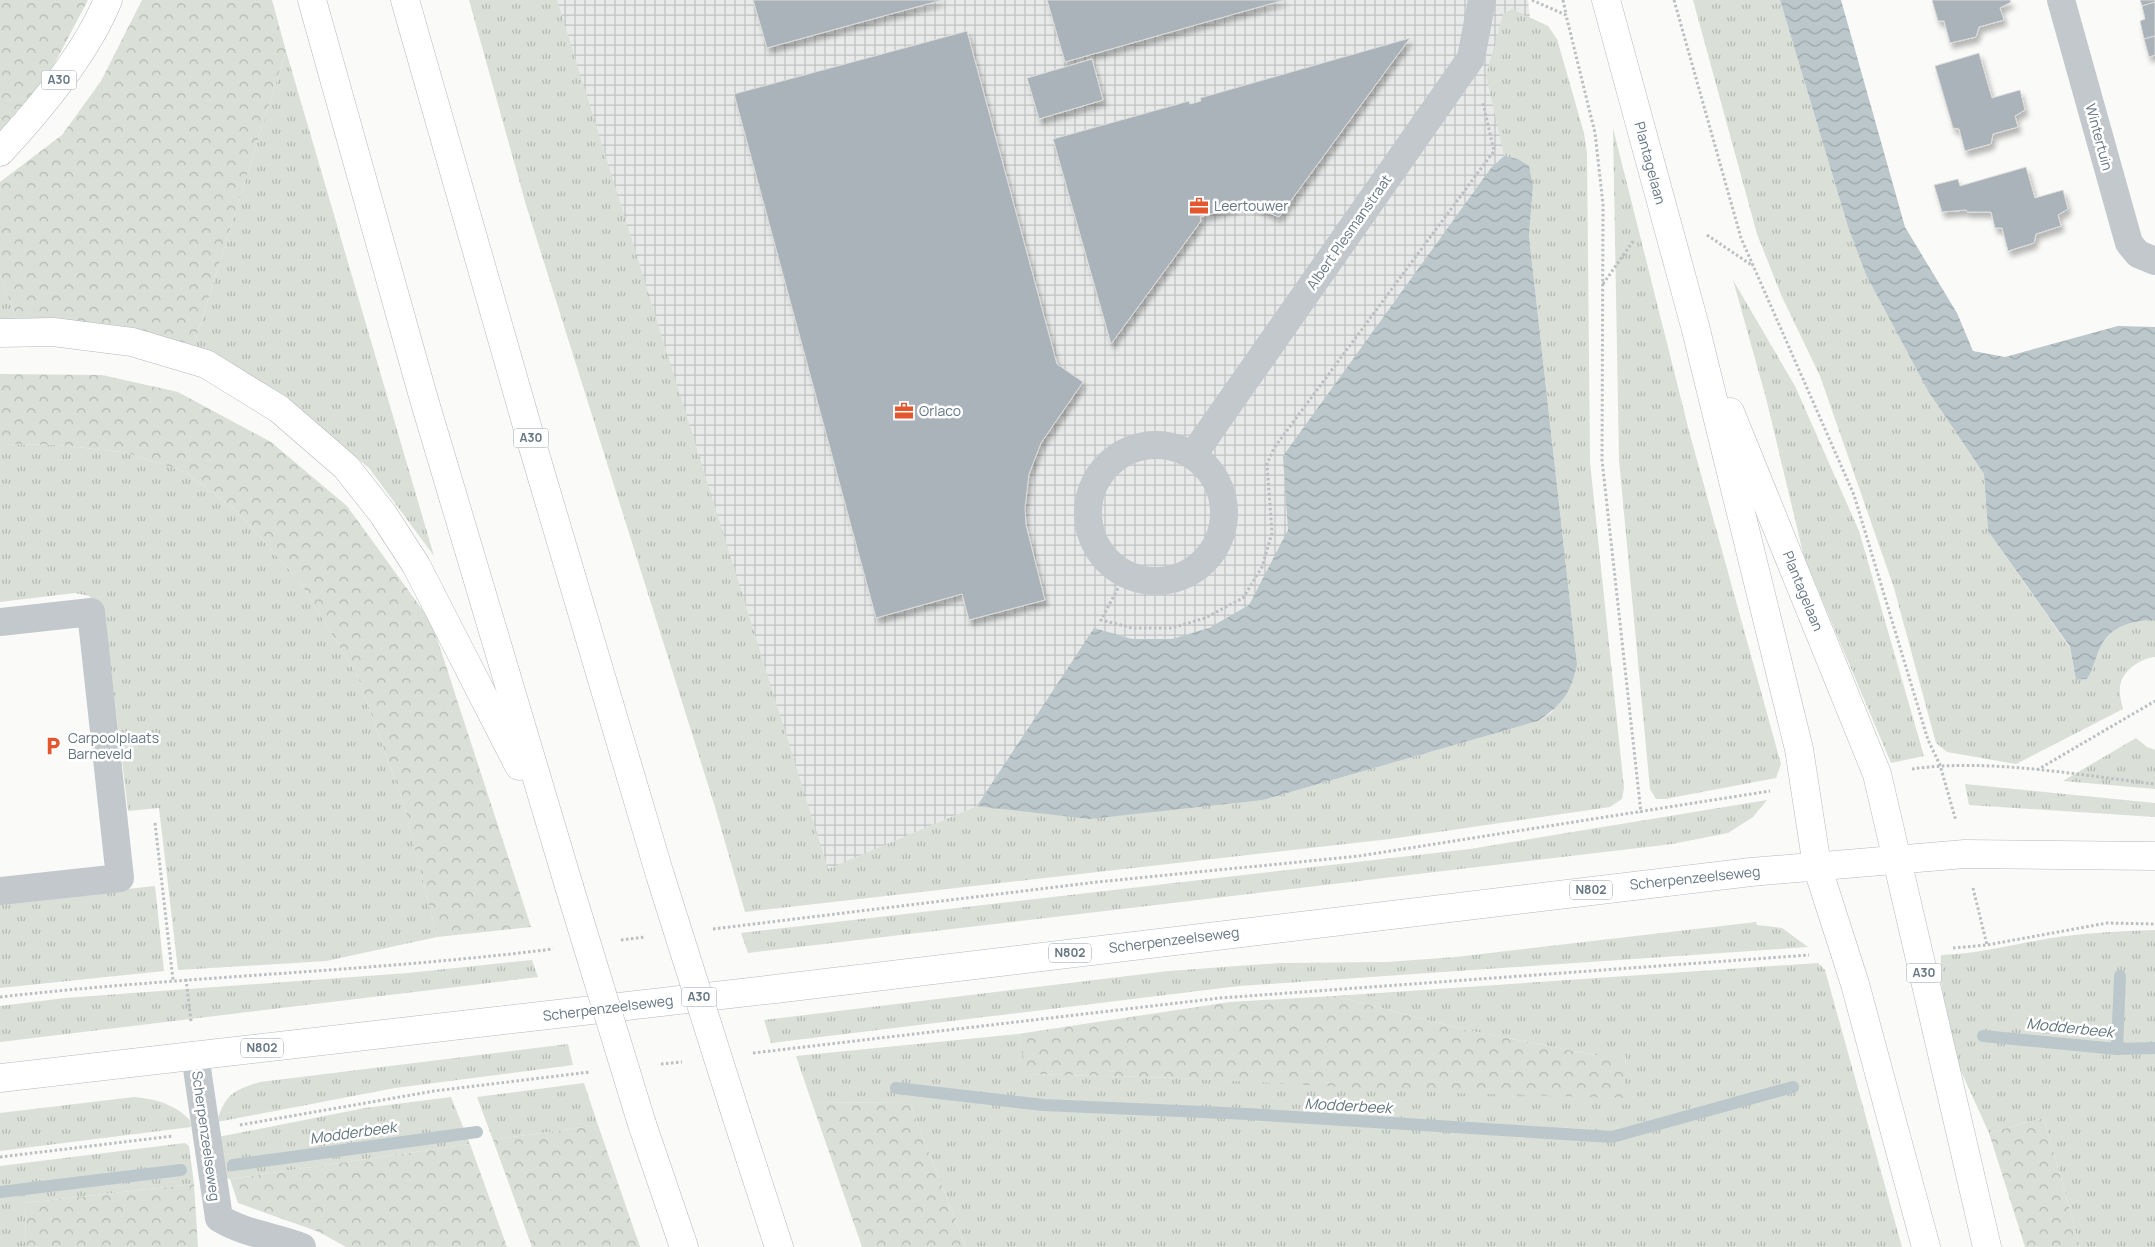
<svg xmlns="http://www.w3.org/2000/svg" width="2155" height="1247" font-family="Manrope,sans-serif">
	<defs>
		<pattern id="industrial-grid" width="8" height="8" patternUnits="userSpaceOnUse" patternTransform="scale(1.25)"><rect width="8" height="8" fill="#e8e9e9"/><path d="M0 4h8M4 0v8" fill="none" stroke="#c0c1c2"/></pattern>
		<pattern id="grass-tufts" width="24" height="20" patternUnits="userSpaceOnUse" patternTransform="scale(1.25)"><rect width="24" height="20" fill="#dadfd7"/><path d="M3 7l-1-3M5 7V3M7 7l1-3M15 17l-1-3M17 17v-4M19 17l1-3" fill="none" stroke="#b4b9b4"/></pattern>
		<pattern id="forest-crowns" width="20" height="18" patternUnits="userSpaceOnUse" patternTransform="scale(1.25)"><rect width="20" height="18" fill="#dadfd7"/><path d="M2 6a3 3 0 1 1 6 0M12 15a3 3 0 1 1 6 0" fill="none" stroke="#b4b9b4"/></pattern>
		<pattern id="water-waves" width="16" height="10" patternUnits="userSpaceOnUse" patternTransform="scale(1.25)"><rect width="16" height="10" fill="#bbc7cb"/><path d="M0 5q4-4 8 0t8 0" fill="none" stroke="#9ca6aa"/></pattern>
		<filter id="shadow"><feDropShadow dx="3" dy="5.5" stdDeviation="2.5" flood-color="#0004"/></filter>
	</defs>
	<rect width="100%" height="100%" fill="#fafaf8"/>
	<polygon fill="url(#industrial-grid)" points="554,0 1528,0 1531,28 1511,183 1255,606 977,806 827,870"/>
	<g fill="url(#grass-tufts)">
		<polygon points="469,0 557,0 828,869 977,806 1263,800 1538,721 1552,712 1577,664 1529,236 1533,187 1518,159 1504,156 1486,75 1503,14 1512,9 1548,26 1557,39 1584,133 1587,153 1590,462 1624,788 1622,799 1610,807 1390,839 745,912 715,807 526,205"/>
		<path d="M 1693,0 L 1780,0 L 1848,227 L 1866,275 L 1928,391 L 1984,474 L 1988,531 L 2070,648 L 2076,680 L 2087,679 C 2094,669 2095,657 2101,646 C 2110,626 2135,620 2155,620 L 2155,657 C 2142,658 2125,669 2121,682 C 2118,691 2121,700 2123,709 L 2016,764 L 1947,752 L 1936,743 L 1894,588 L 1820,376 L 1782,297 L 1757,234 Z"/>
		<polygon points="286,51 434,556 369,468 286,399 191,354"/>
		<polygon points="1613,128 1689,431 1781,764 1776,778 1665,799 1656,799 1650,789 1619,460"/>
		<polygon points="0,275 17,320 0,321"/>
		<polygon points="1733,280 1795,386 1859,531 1924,756 1891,763 1804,557 1766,398"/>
		<polygon points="0,444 59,445 128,453 185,472 237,511 300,582 358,677 404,805 437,937 326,961 178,970 159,808 128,811 104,610 89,596 75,593 0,602"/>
		<polygon points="2136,738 2147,747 2155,750 2155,789 2063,781"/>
		<polygon points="1965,784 2155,803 2155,817 1969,805"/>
		<polygon points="1767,800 1753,817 1728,833 1672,844 748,953 741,933 1470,849"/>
		<polygon points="155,886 164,971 0,988 0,903"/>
		<polygon points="1756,922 1757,925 1782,928 1808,947 1239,986 771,1043 764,1020 1169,971 1280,963 1387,962 1456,957"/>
		<path d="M 2155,930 L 2155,1247 L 2080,1247 L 2044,1118 L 1989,1133 L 1955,1058 L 1940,978 L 1941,955 C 1979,954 2015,944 2051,938 C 2086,933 2120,931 2155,930 Z"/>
		<polygon points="532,960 538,977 0,1042 0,1006 65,998 408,973"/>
		<polygon points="1818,963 1825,970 1902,1247 966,1247 909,1102 812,1103 796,1056 1018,1034 1028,1074 1180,1078 1623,1098 1626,1055 1594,1055 1466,1030 1335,996"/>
		<path d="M 568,1044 L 573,1065 L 395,1088 L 217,1122 C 225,1094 234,1090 260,1082 Z"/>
		<polygon points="584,1083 598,1125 493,1140 477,1097"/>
		<path d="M 134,1097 C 156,1099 174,1104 190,1120 L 191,1127 L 0,1151 L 0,1113 Z"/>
		<polygon points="451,1097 470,1144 230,1179 224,1177 218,1137 365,1108"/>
		<polygon points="185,1143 189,1146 194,1184 25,1203 26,1247 0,1247 0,1166"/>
	</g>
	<g fill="url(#forest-crowns)">
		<polygon points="0,0 88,0 49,74 0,131"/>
		<polygon points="142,0 272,0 286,51 191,354 17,320 0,275 0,182 62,135 101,81"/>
		<polygon points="0,374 102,375 178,392 271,442 347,506 432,623 531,927 437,937 404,805 358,677 300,582 237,511 185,472 128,453 59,445 0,444"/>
		<polygon points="1335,996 1466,1030 1594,1055 1626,1055 1624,1098 1451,1093 1180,1078 1027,1074 1018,1034 1230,1002"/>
		<polygon points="909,1102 966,1247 862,1247 812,1103"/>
		<polygon points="2044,1118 2080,1247 2025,1247 1989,1133"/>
		<polygon points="598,1125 640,1247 532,1247 493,1140"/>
		<polygon points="470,1144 507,1247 346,1247 319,1232 238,1203 230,1179"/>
		<polygon points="194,1184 198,1247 26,1247 25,1203"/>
	</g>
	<g fill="url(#water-waves)">
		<path d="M 1780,0 L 1841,0 L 1905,227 L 1957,313 L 1973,351 L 2005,357 L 2118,326 L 2155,327 L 2155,620 C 2135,620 2110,626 2101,646 C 2095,657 2094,669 2087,679 L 2076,680 L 2070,647 L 1988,531 L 1984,474 L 1928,391 L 1866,275 L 1848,227 Z"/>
		<path d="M 1504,156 L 1518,159 L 1529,166 L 1533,187 L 1529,236 L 1577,664 C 1571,693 1562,705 1538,721 L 1263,800 L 1089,819 L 977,806 L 1094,628 L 1132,639 L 1172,639 L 1209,628 L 1249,605 L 1288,530 L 1283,456 L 1491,168 Z"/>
	</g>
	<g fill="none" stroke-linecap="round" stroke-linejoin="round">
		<g stroke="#bbc7cb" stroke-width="12">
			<polyline points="1983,1036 2117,1049 2155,1048"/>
			<polyline points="2117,1049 2120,976"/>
			<polyline points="896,1088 1043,1105 1248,1114 1612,1137 1793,1087"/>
			<polyline points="233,1165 477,1132"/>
			<polyline points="0,1192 181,1170"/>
		</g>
	</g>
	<g fill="#aab3b9" stroke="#dcdcda" filter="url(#shadow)">
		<polygon points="753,0 942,0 767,48"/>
		<polygon points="1047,0 1284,0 1065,62"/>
		<polygon points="1932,0 2010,0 2011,2 2000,8 2004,20 1979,27 1976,37 1950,43 1944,21 1938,21"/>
		<polygon points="2140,0 2155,0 2155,2 2142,6"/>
		<polygon points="2155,2 2155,36 2144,39 2140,21 2145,19 2142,6"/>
		<polygon points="967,31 1057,364 1083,382 1041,443 1029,474 1025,508 1026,525 1045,600 969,620 962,594 876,618 734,94"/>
		<polygon points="2155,36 2155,55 2149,57 2144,39"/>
		<polygon points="1410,38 1279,217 1247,204 1200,217 1201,221 1111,344 1053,139 1189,101 1190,104 1201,101 1200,98"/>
		<polygon points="1979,53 1992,98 2020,90 2025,110 2015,116 2018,127 1993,134 1991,144 1965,151 1959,129 1953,128 1935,66"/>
		<polygon points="1092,59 1103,100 1039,119 1027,78"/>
		<polygon points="2026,167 2035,198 2063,190 2068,209 2058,215 2061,226 2036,234 2034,243 2008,251 2002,228 1995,228 1991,212 1967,212 1966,210 1942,212 1934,185 1958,179 1960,186"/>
	</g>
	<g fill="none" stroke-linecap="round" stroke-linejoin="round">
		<g stroke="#b5babe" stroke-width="29">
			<g id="major">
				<polyline points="1606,0 1695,326 1799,749 1817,866"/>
				<polyline points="1730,412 1877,774 1897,860"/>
				<polyline points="0,1078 775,989 1751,872 1965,854 2155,856"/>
			</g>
		</g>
		<g stroke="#b4b9bd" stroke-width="29">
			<g id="highway">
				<polyline points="312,0 423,396 569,886"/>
				<polyline points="405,0 533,447 660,875"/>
				<path d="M 0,152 C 40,109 86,54 108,0"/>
				<polyline points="0,333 53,332 132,342 206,364 279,409 346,467 383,514 416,565 519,766"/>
				<polyline points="1897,860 1987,1247"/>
				<polyline points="1817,866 1855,984 1926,1247"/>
				<polyline points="737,1118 779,1247"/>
				<polyline points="642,1124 684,1247"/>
			</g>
		</g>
		<g stroke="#bbbfc2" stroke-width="3" stroke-dasharray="2.5 2.5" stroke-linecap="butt">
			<polyline points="1532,0 1566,15 1595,133 1603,204 1602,460 1641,813"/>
			<polyline points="1563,0 1566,14"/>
			<polyline points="1674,0 1741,238 1854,495 1928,740 1940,765 1956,821"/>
			<polyline points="1707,235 1753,266"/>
			<polyline points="1603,284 1634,240"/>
			<polyline points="1125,575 1101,620 1132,628 1172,628 1205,618 1243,598 1262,567 1272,533 1267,464 1274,448 1494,151 1483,103"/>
			<path d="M 1912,769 C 1988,758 2078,775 2155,784"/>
			<polyline points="2037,770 2155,701"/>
			<polyline points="155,823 173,980"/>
			<polyline points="1973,888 1987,945"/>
			<polyline points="713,929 1097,882 1359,856 1770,791"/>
			<polyline points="621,940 645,937"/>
			<polyline points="1953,948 1987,945 2107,923 2155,924"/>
			<polyline points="186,979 191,1021"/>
			<path d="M 0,997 C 184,976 369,972 553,949"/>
			<polyline points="753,1053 1220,998 1809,955"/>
			<polyline points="661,1064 682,1062"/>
			<polyline points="240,1125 434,1091 590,1072"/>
			<polyline points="0,1157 173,1136"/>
		</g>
		<g stroke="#c3c8cc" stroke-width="28">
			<polyline points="2061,0 2129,243 2138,254 2155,261"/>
			<circle cx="1156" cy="513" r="68"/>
			<polyline points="1193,455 1471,58 1482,0"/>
			<polyline points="0,622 91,612 120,878 0,891"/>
			<path d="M 195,1055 L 219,1218 C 245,1234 274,1236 302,1247"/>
		</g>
		<use href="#major" stroke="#fff" stroke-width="28"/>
		<use href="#highway" stroke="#fff" stroke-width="28"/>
		<g stroke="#b4b9bd" stroke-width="29" stroke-linecap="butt">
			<g id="highway-bridge">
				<polyline points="660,875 737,1118"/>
				<polyline points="569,886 642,1124"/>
			</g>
		</g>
		<use href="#highway-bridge" stroke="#fff" stroke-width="28"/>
	</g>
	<defs>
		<g id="office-bare" transform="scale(1.5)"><path d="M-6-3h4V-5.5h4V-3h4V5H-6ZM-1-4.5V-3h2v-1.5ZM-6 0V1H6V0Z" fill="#e4572e" stroke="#fff" stroke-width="2.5" paint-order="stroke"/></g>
		<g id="parking-bare" transform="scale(1.5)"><path d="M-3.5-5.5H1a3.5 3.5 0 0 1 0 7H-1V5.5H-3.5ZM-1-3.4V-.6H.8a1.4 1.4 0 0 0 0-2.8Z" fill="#e4572e" stroke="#fff" stroke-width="2.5" paint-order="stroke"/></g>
	</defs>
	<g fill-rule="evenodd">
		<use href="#office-bare" x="1199" y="206"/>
		<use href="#office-bare" x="904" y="411"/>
		<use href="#parking-bare" x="53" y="746"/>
	</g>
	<g text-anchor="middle" stroke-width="5" stroke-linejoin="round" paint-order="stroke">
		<g fill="#fff" stroke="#939fa8" stroke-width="1">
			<rect x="41.5" y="70.5" width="35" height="19" rx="4"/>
			<rect x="513.5" y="428.5" width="35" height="19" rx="4"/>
			<rect x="1570" y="880.5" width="42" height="19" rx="4"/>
			<rect x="1049" y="943.5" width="42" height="19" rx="4"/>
			<rect x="1906.5" y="963.5" width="35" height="19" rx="4"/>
			<rect x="681.5" y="987.5" width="35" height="19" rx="4"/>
			<rect x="241" y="1038.5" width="42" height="19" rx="4"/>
		</g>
		<g font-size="12" font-weight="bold" fill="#657683">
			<text x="59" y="84">A30</text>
			<text x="531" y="442">A30</text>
			<text x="1591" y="894">N802</text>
			<text x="1070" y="957">N802</text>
			<text x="1924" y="977">A30</text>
			<text x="699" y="1001">A30</text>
			<text x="262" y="1052">N802</text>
		</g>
		<g font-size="14" fill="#657683" stroke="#fff">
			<text transform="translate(2099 137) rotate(75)" y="5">Wintertuin</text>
			<text transform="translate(1650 163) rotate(75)" y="5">Plantagelaan</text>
			<text transform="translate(1349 232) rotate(-55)" y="5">Albert Plesmanstraat</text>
			<text transform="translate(1803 591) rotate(68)" y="5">Plantagelaan</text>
			<text transform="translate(1695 878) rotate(-6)" y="5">Scherpenzeelseweg</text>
			<text transform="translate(1174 940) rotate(-7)" y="5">Scherpenzeelseweg</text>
			<text transform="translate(608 1008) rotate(-7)" y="5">Scherpenzeelseweg</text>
			<text transform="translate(206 1136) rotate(82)" y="5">Scherpenzeelseweg</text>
		</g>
		<g font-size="14" fill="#657683" stroke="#fff" text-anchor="start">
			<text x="1214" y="211">Leertouwer</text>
			<text x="919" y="416">Orlaco</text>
			<text x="68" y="743">Carpoolplaats<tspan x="68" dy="16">Barneveld</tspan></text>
		</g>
		<g font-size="15" font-style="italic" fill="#60757c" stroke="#fff">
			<text transform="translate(2070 1028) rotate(6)" y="5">Modderbeek</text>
			<text transform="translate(1348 1106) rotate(3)" y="5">Modderbeek</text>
			<text transform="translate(353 1133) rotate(-8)" y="5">Modderbeek</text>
		</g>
	</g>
</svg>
